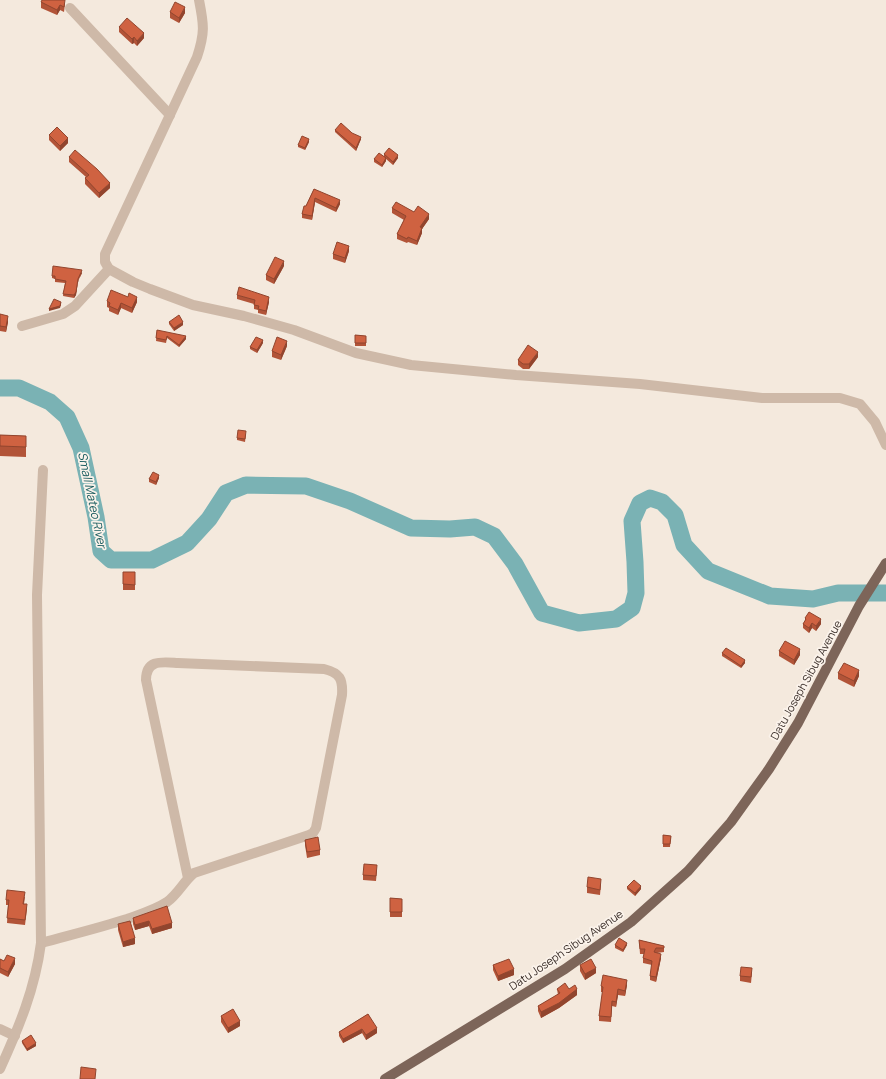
<svg xmlns="http://www.w3.org/2000/svg" width="886" height="1079" font-family="Manrope,sans-serif">
	<rect width="100%" height="100%" fill="#f4e9dd"/>
	<g fill="none" stroke-linecap="round" stroke-linejoin="round">
		<polyline stroke="#7ab2b4" stroke-width="17" points="0,388 19,388 50,402 67,417 81,448 96,517 101,551 111,560 152,560 187,543 209,519 226,493 246,485 306,486 350,501 411,528 450,529 475,527 494,536 515,564 542,613 579,623 616,619 632,608 636,593 635,562 632,521 640,503 650,498 662,502 675,515 684,545 708,571 770,596 813,599 838,593 886,593"/>
		<g stroke="#ceb9a8" stroke-width="10">
			<path d="M 199,0 C 204,25 205,33 197,57 L 105,254 L 105,262 L 109,269 L 133,282 L 150,289 L 193,305 L 244,316 L 294,330 L 356,353 L 411,365 L 516,375 L 640,384 L 762,398 L 840,398 L 860,404 L 875,422 L 886,445"/>
			<polyline points="70,8 170,115"/>
			<polyline points="22,326 63,314 75,306 109,269"/>
			<path d="M 41,943 C 70,935 99,928 127,919 C 141,914 155,910 167,902 C 178,894 184,881 194,873 L 309,835 L 313,833 L 316,828 L 342,695 C 343,679 340,673 324,669 L 178,663 C 162,662 146,659 146,680 L 188,878"/>
			<polyline points="0,1029 15,1036"/>
			<path d="M 0,1069 C 19,1027 35,989 41,943 L 37,595 L 43,470"/>
		</g>
		<polyline stroke="#7d6559" stroke-width="10" points="385,1079 565,969 631,922 688,871 731,822 769,769 798,723 859,606 886,563"/>
	</g>
	<g fill="#b25438">
		<polygon points="41,2 65,4 64,12 60,10 57,15 41,8"/>
		<polygon points="170,12 185,13 179,23 170,18"/>
		<polygon points="119,27 144,38 137,46 134,43 132,44 119,32"/>
		<polygon points="335,130 361,139 356,151 335,132"/>
		<polygon points="49,135 68,143 60,151 49,140"/>
		<polygon points="309,142 305,150 298,147 298,145"/>
		<polygon points="384,154 398,158 393,165 386,159 386,161 382,167 374,162 374,159 384,156"/>
		<polygon points="69,157 110,188 99,198 85,184 85,178 86,177 69,162"/>
		<polygon points="314,189 340,204 336,212 315,202 312,220 302,218 302,214"/>
		<polygon points="392,208 414,212 429,219 422,229 422,233 417,245 408,242 407,243 397,239 397,234 404,220 392,213"/>
		<polygon points="349,251 345,263 333,259 333,254"/>
		<polygon points="284,266 274,284 266,280 266,275"/>
		<polygon points="82,273 78,281 76,295 74,298 63,296 65,283 55,282 55,279 52,278 52,276"/>
		<polygon points="237,295 269,302 266,315 258,313 258,310 254,309 254,304 237,299"/>
		<polygon points="107,301 137,302 132,313 121,308 118,315 109,311 109,308 107,307"/>
		<polygon points="0,314 8,322 6,332 0,331"/>
		<polygon points="169,322 183,325 174,331 169,324"/>
		<polygon points="157,330 186,339 179,347 167,338 166,343 156,341"/>
		<polygon points="355,335 366,336 366,346 355,346"/>
		<polygon points="263,343 257,353 250,349 250,347"/>
		<polygon points="287,346 281,360 272,357 272,351"/>
		<polygon points="538,357 529,369 523,369 518,365 518,360"/>
		<polygon points="246,434 245,442 237,440 237,438"/>
		<polygon points="0,435 26,436 26,457 0,456"/>
		<polygon points="159,478 156,485 149,482 149,479"/>
		<rect x="123" y="572" width="12" height="18"/>
		<polygon points="805,618 821,624 816,631 812,628 809,633 803,628 803,624 805,621"/>
		<polygon points="779,651 800,655 794,665 779,656"/>
		<polygon points="722,653 745,663 741,668 722,656"/>
		<polygon points="838,673 859,676 854,687 838,679"/>
		<polygon points="663,835 671,836 670,847 663,847"/>
		<polygon points="305,840 320,850 320,855 307,858 305,845"/>
		<polygon points="377,870 376,881 363,880 363,875"/>
		<polygon points="601,884 600,895 587,893 587,887"/>
		<polygon points="627,887 641,889 635,896 627,889"/>
		<polygon points="25,897 24,904 27,909 25,925 7,923 8,905 6,905 6,900"/>
		<polygon points="390,898 402,899 402,917 390,917"/>
		<polygon points="133,918 172,923 172,928 152,934 149,926 135,930 133,924"/>
		<polygon points="118,924 135,944 123,947 118,930"/>
		<polygon points="639,940 664,946 664,952 657,953 661,958 656,982 650,980 650,976 652,965 643,963 643,958 644,954 640,954"/>
		<polygon points="615,945 627,945 623,952 615,948"/>
		<polygon points="0,959 4,961 15,964 8,977 0,973"/>
		<polygon points="493,965 514,975 498,981 493,970"/>
		<polygon points="580,965 596,973 585,980 580,971"/>
		<polygon points="752,973 751,983 740,981 740,976"/>
		<polygon points="627,985 625,996 618,995 616,1007 612,1006 611,1022 599,1021 599,1016 603,992 601,992 601,986"/>
		<polygon points="557,989 569,989 577,995 559,1008 541,1018 538,1011 538,1006 558,995"/>
		<polygon points="368,1014 377,1033 366,1040 362,1033 343,1043 339,1036 339,1032"/>
		<polygon points="221,1016 240,1026 228,1033 221,1022"/>
		<polygon points="22,1041 36,1046 27,1051 22,1043"/>
	</g>
	<g fill="#91452e">
		<polygon points="60,5 60,10 57,15 57,10"/>
		<polygon points="185,7 185,13 179,23 179,18"/>
		<polygon points="144,33 144,38 137,46 137,41"/>
		<polygon points="134,37 134,43 132,44 132,39"/>
		<polygon points="361,137 361,139 356,151 356,148"/>
		<polygon points="68,138 68,143 60,151 60,146"/>
		<polygon points="309,139 309,142 305,150 305,148"/>
		<polygon points="398,155 398,158 393,165 393,162"/>
		<polygon points="386,158 386,161 382,167 382,165"/>
		<polygon points="110,183 110,188 99,198 99,193"/>
		<polygon points="315,198 315,202 312,220 312,216"/>
		<polygon points="340,200 340,204 336,212 336,208"/>
		<polygon points="429,214 429,219 422,229 422,233 417,245 417,241 420,227"/>
		<polygon points="349,246 349,251 345,263 345,258"/>
		<polygon points="284,261 284,266 274,284 274,279"/>
		<polygon points="82,270 82,273 78,281 76,295 74,298 74,295"/>
		<polygon points="137,297 137,302 132,313 132,308"/>
		<polygon points="269,297 269,302 266,315 266,311"/>
		<polygon points="61,302 61,305 60,308 49,311 49,309"/>
		<polygon points="121,303 121,308 118,315 118,310"/>
		<polygon points="8,316 8,322 6,332 6,327"/>
		<polygon points="183,322 183,325 174,331 174,328"/>
		<polygon points="186,336 186,339 179,347 179,345"/>
		<polygon points="263,340 263,343 257,353 257,350"/>
		<polygon points="287,341 287,346 281,360 281,355"/>
		<polygon points="538,352 538,357 529,369 529,364"/>
		<polygon points="159,475 159,478 156,485 156,482"/>
		<polygon points="821,619 821,624 816,631 816,626"/>
		<polygon points="812,623 812,628 809,633 809,628"/>
		<polygon points="800,649 800,655 794,665 794,660"/>
		<polygon points="745,660 745,663 741,668 741,666"/>
		<polygon points="859,670 859,676 854,687 854,681"/>
		<polygon points="641,886 641,889 635,896 635,893"/>
		<polygon points="149,921 149,926 135,930 135,925"/>
		<polygon points="172,923 172,928 152,934 152,929"/>
		<polygon points="135,938 135,944 123,947 123,942"/>
		<polygon points="627,943 627,945 623,952 623,950"/>
		<polygon points="661,954 661,958 656,982 656,977"/>
		<polygon points="15,958 15,964 8,977 8,972"/>
		<polygon points="596,968 596,973 585,980 585,974"/>
		<polygon points="514,969 514,975 498,981 498,976"/>
		<polygon points="627,980 627,985 625,996 625,991"/>
		<polygon points="577,989 577,995 559,1008 541,1018 541,1012"/>
		<polygon points="618,989 618,995 616,1007 616,1002"/>
		<polygon points="240,1021 240,1026 228,1033 228,1028"/>
		<polygon points="377,1028 377,1033 366,1040 366,1035"/>
		<polygon points="362,1029 362,1033 343,1043 343,1039"/>
		<polygon points="36,1043 36,1046 27,1051 27,1049"/>
	</g>
	<g fill="#cf6241" stroke="#91452e">
		<polygon points="42,0 65,0 64,7 60,5 57,10 41,2"/>
		<polygon points="175,2 185,7 179,18 170,12"/>
		<polygon points="127,18 144,33 137,41 134,37 132,39 119,27"/>
		<polygon points="341,123 352,133 361,137 356,148 335,130"/>
		<polygon points="57,127 68,138 60,146 49,135"/>
		<polygon points="302,136 309,139 305,148 298,145"/>
		<polygon points="389,148 398,155 393,162 384,154"/>
		<polygon points="75,150 97,169 110,183 99,193 85,178 89,175 69,157"/>
		<polygon points="379,153 386,158 382,165 374,159"/>
		<polygon points="314,189 340,200 336,208 315,198 312,216 302,214 304,206 306,206"/>
		<polygon points="396,202 414,212 418,206 429,214 420,227 422,228 417,241 408,237 407,239 397,234 406,216 392,208"/>
		<polygon points="337,242 349,246 345,258 333,254"/>
		<polygon points="275,257 284,261 274,279 266,275"/>
		<polygon points="53,266 82,270 78,279 76,292 74,295 63,294 66,281 55,279 55,276 52,276"/>
		<polygon points="239,287 269,297 266,311 258,309 259,306 254,305 255,300 237,295"/>
		<polygon points="111,290 128,297 129,293 137,297 132,308 121,303 118,310 109,306 110,303 107,301"/>
		<polygon points="54,299 61,302 60,306 49,309"/>
		<polygon points="0,314 8,316 6,327 0,326"/>
		<polygon points="179,315 183,322 174,328 169,322"/>
		<polygon points="157,330 186,336 179,345 167,336 166,340 156,338"/>
		<polygon points="355,335 366,336 366,343 355,343"/>
		<polygon points="256,337 263,340 257,350 250,347"/>
		<polygon points="277,337 287,341 281,355 272,351"/>
		<polygon points="528,345 538,352 529,364 523,364 518,360"/>
		<polygon points="238,430 246,431 245,439 237,438"/>
		<polygon points="0,435 26,436 26,447 0,446"/>
		<polygon points="153,472 159,475 156,482 149,479"/>
		<polygon points="123,572 135,572 135,585 123,584"/>
		<polygon points="809,612 821,619 816,626 812,623 809,628 803,624 806,619 805,618"/>
		<polygon points="785,641 800,649 794,660 779,651"/>
		<polygon points="726,648 745,660 741,666 722,653"/>
		<polygon points="844,663 859,670 854,681 838,673"/>
		<polygon points="663,835 671,836 670,844 663,844"/>
		<polygon points="318,837 320,850 307,852 305,840"/>
		<polygon points="364,864 377,865 376,876 363,875"/>
		<polygon points="588,877 601,879 600,890 587,887"/>
		<polygon points="634,880 641,886 635,893 627,887"/>
		<polygon points="7,890 25,892 23,904 27,904 25,920 7,918 9,900 6,900"/>
		<polygon points="390,898 402,899 402,912 390,912"/>
		<polygon points="167,906 172,923 152,929 149,921 135,925 133,918"/>
		<polygon points="130,921 135,938 123,942 118,924"/>
		<polygon points="619,938 627,943 623,950 615,945"/>
		<polygon points="639,940 664,946 664,948 656,948 654,952 661,954 656,977 650,976 652,961 643,958 645,949 640,949"/>
		<polygon points="7,955 15,958 8,972 0,968 0,959 4,961"/>
		<polygon points="509,959 514,969 498,976 493,965"/>
		<polygon points="591,959 596,968 585,974 580,965"/>
		<polygon points="741,967 752,968 751,977 740,976"/>
		<polygon points="603,975 627,980 625,991 618,989 616,1002 612,1001 611,1017 599,1016 603,987 601,986"/>
		<polygon points="565,983 569,989 575,985 577,989 559,1003 541,1012 538,1006 560,993 557,989"/>
		<polygon points="233,1009 240,1021 228,1028 221,1016"/>
		<polygon points="368,1014 377,1028 366,1035 362,1029 343,1039 339,1032"/>
		<polygon points="31,1035 36,1043 27,1049 22,1041"/>
		<polygon points="81,1067 96,1069 95,1079 80,1079"/>
	</g>
	<g text-anchor="middle" stroke-width="3.5" stroke-linejoin="round" paint-order="stroke">
		<g font-size="11" fill="#3a2e29" stroke="#fbf3eb">
			<text transform="translate(806 680) rotate(-61)" y="4">Datu Joseph Sibug Avenue</text>
			<text transform="translate(566 950) rotate(-34)" y="4">Datu Joseph Sibug Avenue</text>
		</g>
		<g font-size="12" font-style="italic" fill="#1a5c5f" stroke="#fbf3eb">
			<text transform="translate(92 500) rotate(78)" y="4">Small Mateo River</text>
		</g>
	</g>
</svg>
